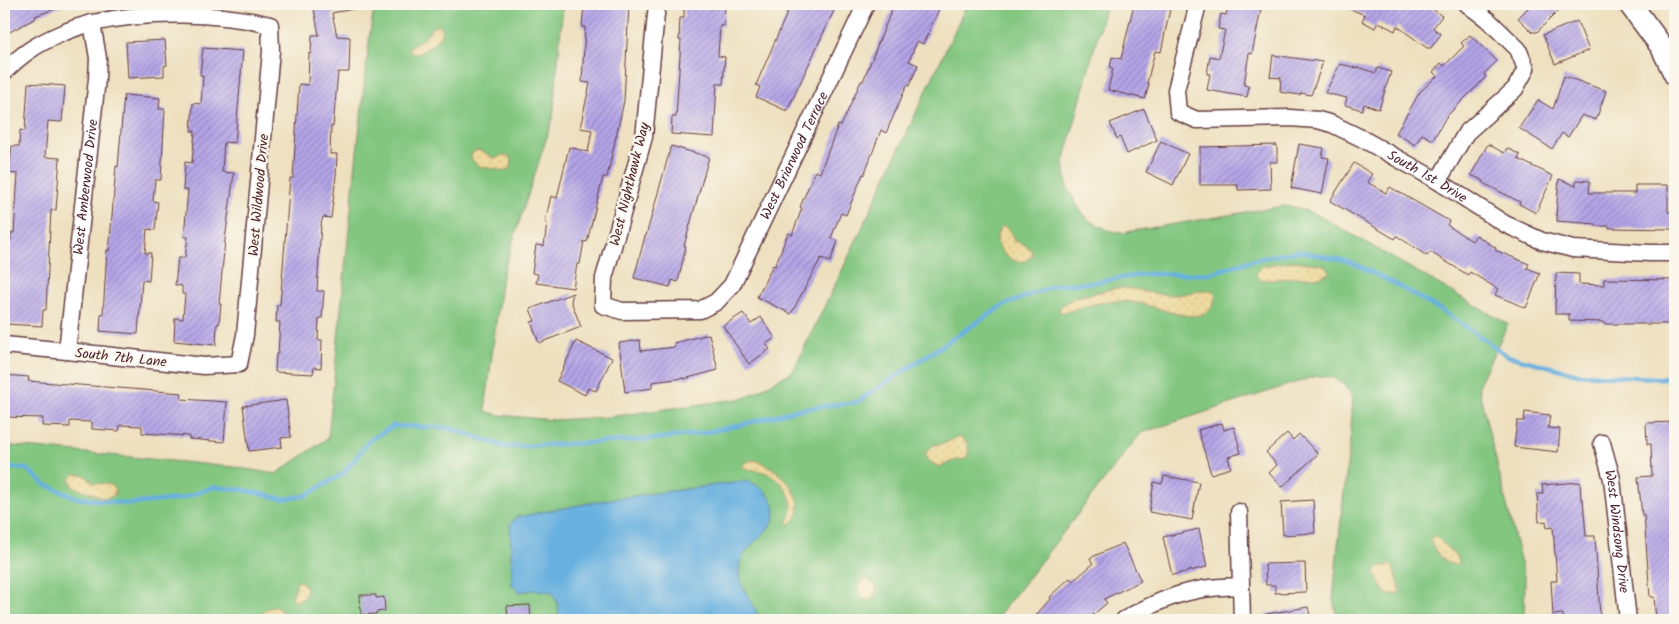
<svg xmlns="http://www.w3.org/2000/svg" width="1679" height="624" font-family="Kalam,sans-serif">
	<defs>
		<pattern id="sand-dots" width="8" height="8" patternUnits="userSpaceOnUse" patternTransform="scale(1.25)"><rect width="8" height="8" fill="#eeda9e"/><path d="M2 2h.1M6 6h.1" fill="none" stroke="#cebb88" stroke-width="1.8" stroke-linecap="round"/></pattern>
		<pattern id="building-hatch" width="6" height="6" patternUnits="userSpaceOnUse" patternTransform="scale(1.25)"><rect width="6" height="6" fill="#b4a5e8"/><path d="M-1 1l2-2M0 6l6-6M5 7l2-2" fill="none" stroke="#9486bc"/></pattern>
	</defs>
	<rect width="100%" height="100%" fill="#fbf7ec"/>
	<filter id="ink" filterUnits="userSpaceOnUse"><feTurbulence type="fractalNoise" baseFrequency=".02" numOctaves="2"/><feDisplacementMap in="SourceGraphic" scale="10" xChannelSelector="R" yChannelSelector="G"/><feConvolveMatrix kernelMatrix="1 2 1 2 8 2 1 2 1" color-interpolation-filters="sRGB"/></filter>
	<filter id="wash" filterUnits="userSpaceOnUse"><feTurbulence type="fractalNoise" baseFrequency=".0096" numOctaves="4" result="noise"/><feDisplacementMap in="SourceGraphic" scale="20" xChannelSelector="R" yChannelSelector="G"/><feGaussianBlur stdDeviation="1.12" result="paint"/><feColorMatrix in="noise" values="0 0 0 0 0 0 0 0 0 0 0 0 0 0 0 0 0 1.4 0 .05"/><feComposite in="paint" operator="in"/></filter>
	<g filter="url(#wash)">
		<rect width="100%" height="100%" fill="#eee0bf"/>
		<polygon fill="#82c680" stroke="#667256" points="375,4 563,4 553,118 502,275 485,411 499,415 554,420 608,417 745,398 793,371 847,260 967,4 1106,4 1064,162 1067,187 1080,210 1090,221 1108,230 1121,233 1283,206 1294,207 1316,214 1508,324 1478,386 1525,580 1524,620 1338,620 1333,600 1338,546 1350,440 1353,397 1342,382 1332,377 1316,376 1141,433 995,620 4,620 4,445 234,467 276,474 328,438 354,180 370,32"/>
		<g fill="url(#sand-dots)" stroke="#9c7c64">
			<path d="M 438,25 L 442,27 C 442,40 428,48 417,54 L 410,53 L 410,47 L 413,44 L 423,39 L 433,27 Z"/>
			<path d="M 477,150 L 484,152 L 493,158 C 500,158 504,152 511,158 L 512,163 L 510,169 L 503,171 C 491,166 479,171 471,158 L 472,153 Z"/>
			<path d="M 1003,226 L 1009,229 L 1014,241 C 1023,243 1029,246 1033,254 C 1018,277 983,241 1003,226 Z"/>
			<polygon points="1293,261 1324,265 1329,271 1329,273 1320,277 1296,277 1270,280 1260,279 1256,275 1257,271 1263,266"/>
			<path d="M 1116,288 C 1136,287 1155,296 1174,295 C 1186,295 1202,288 1213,291 L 1216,296 C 1211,330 1169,311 1150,306 C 1140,303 1129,301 1119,301 C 1108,301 1096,304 1085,306 C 1076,308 1069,313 1059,312 L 1060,307 L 1073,298 Z"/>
			<path d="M 958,437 C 968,440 972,451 965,459 L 953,461 L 940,467 L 933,464 L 926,458 L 926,452 L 934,445 L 943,444 Z"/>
			<path d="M 752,460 C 776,462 817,504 790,524 L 787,523 C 799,506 787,483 769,474 C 761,470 752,470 743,468 L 744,463 Z"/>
			<path d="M 75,474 L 84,475 L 94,483 C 103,485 115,480 115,494 C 106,502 99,496 89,492 C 81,489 68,489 71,477 Z"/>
			<path d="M 1436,536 L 1458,559 L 1459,564 C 1447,568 1434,551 1430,541 L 1431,537 Z"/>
			<path d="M 1388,565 L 1391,565 C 1394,569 1401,587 1400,592 C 1395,596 1391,595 1385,593 L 1375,573 L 1379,567 Z"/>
			<path d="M 864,579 L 872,582 L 877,588 L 874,597 L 869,601 L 861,598 C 857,592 857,583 864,579 Z"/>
			<path d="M 300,581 C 310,588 307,599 295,601 L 292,598 L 297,582 Z"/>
			<polygon points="275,606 283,613 282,620 261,620 260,617 265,610"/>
		</g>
		<path fill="#67b0df" stroke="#586885" d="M 747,481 C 760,486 769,491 774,506 C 782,532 741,541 739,570 C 738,590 758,603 758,620 L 559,620 L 558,605 L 552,592 L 534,590 L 519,592 L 512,585 L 510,525 L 516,517 L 611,499 Z"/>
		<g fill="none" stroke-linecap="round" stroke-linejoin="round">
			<polyline stroke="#67b0df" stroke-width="4.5" points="4,467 27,469 44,484 77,498 130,504 180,499 214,487 244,490 283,499 305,496 344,473 369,441 393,426 449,428 506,447 644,440 697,434 741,425 795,410 857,402 1002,306 1056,285 1096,282 1146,274 1207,274 1257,259 1299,251 1351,262 1397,285 1447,314 1508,356 1578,374 1675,379"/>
		</g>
		<g id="blocks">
			<g fill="url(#building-hatch)">
				<polygon points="4,4 66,4 66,5 35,16 36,18 4,35"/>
				<polygon points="313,4 353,4 353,9 332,13 337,36 350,37 349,72 338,72 333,127 331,126 330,154 337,154 336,176 331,218 323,217 321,224 317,291 324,291 322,318 319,318 318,340 322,340 321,368 314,367 313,374 275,372 276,354 278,354 280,322 276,322 277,305 280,305 290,178 293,178 299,84 308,85 309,53 311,54 312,35 319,35"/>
				<polygon points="584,4 629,4 624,101 607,177 603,177 587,242 584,241 580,264 577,264 573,288 536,283 538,274 532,273 536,245 544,246 547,223 545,222 551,196 557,198 569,147 588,152 592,130 580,128 590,83 582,82 585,27 582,27"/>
				<polygon points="684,4 725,4 724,26 720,25 718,56 725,57 723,84 717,84 714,137 671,134 672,117 676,117 681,40 679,40 680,18 684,18"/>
				<polygon points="791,4 837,4 787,111 756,97 760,87 756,85"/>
				<polygon points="894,4 933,4 940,7 923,44 917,41 909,61 918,65 909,86 907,85 886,133 881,130 864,175 863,174 846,215 841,213 831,238 838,241 830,262 821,258 791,314 757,297 773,265 775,266 788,233 792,235 802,208 800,207 815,171 820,173 838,125 841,126 861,81 863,81"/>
				<polygon points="1134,4 1171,4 1161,52 1155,51 1147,83 1149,84 1145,99 1108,90 1113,68 1110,68 1112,57 1121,59"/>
				<polygon points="1229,4 1262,4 1252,54 1249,53 1244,85 1249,86 1247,97 1207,90 1210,74 1207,74 1210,56 1219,58 1225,30 1218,29 1221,14 1226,15"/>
				<polygon points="1338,4 1426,4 1442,16 1433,28 1441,34 1431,48 1427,48 1397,26 1395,31 1378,22 1375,28 1362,21 1365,15"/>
				<polygon points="1532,4 1551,4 1558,11 1537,32 1532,32 1518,18"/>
				<polygon points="1577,21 1589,50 1555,64 1543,35"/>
				<polygon points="1470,35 1497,61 1484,74 1486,77 1446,117 1433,140 1422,134 1415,145 1396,133 1420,92 1437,76 1433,72 1441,63 1444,66 1464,46 1461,43"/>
				<polygon points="165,40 167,65 164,66 164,76 128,78 126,42"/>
				<polygon points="203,48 243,51 235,143 224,142 222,172 234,173 225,240 219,304 221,304 219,324 217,324 216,345 174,341 175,318 183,319 185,294 182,294 182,286 175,285 178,258 185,258 188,237 184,237 188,190 183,190 185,162 192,163 195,131 191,131 193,103 201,104 203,76 200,75"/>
				<polygon points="1273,55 1323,62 1311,95 1301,93 1300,95 1280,92 1281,78 1270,77"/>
				<polygon points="1340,64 1357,68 1357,67 1376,73 1378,68 1391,72 1379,109 1364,104 1362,110 1345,105 1347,98 1325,93"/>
				<polygon points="1564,76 1606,91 1596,120 1582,115 1568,137 1562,133 1552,149 1519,128 1538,100 1553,109"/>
				<polygon points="28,83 65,86 62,122 48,121 45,157 60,158 56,210 51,210 46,310 43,310 42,326 4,324 4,240 11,240 11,233 14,233 18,174 9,173 12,146 19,146 20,130 25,131"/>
				<polygon points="124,95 160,98 159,109 165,109 161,180 155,180 153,201 158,202 155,230 147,229 146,242 145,253 151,253 149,281 142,280 138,334 100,331 101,314 103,314 107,250 109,251 110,241 116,166 118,167"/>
				<polygon points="1144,109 1157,140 1127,154 1120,137 1117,139 1110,123"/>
				<polygon points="1161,141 1188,154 1173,185 1146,172"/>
				<polygon points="1299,144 1324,148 1322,157 1329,158 1322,194 1291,188"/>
				<polygon points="1488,144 1504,153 1507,148 1520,155 1518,159 1553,176 1536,213 1519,204 1520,202 1483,183 1484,181 1471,175"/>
				<polygon points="1277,145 1277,162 1270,162 1271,189 1238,190 1238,185 1200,185 1200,147"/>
				<polygon points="671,146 709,157 684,246 686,246 678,282 672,280 670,287 634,278 645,236 646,236"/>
				<polygon points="1354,163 1372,174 1367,182 1386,193 1390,187 1449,221 1447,225 1472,241 1476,235 1496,248 1495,250 1529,264 1527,268 1540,273 1526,308 1495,295 1498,289 1470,272 1468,275 1430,252 1427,256 1397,236 1395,239 1330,201"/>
				<polygon points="1559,179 1576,186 1576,180 1590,181 1589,193 1635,193 1635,185 1668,185 1668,212 1673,212 1673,229 1609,228 1609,226 1595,226 1596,224 1557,221 1557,216 1556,215"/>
				<polygon points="1556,273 1579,274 1579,284 1604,285 1604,279 1675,280 1675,324 1604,324 1604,322 1569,321 1569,314 1555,314"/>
				<polygon points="573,293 571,301 581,327 539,343 531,322 535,321 530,309"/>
				<polygon points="743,313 751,324 761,317 775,338 766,344 770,349 749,364 723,326"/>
				<polygon points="709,334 718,370 684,379 684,378 652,382 652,388 625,392 619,343 640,340 641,351 675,347 674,343"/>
				<polygon points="576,341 612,358 596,391 588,388 585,395 557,381"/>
				<polygon points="4,375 29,377 28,381 182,393 181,399 227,402 224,442 189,439 189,436 142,433 142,426 120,425 119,431 92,429 92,422 70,421 70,427 42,426 43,418 4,417"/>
				<polygon points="286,400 291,437 281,438 282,447 249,451 243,406"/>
				<polygon points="1525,412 1550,415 1548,428 1560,429 1558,452 1514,447 1517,421 1524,421"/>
				<polygon points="1675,422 1675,620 1656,620 1654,597 1650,597 1644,515 1642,515 1638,477 1652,476 1651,444 1647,444 1646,423"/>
				<polygon points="1222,423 1224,430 1234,427 1241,453 1228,457 1231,468 1211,474 1198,430"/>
				<polygon points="1287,433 1293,440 1299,434 1318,454 1282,487 1269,473 1277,465 1266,452"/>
				<polygon points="1164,476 1199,482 1192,520 1149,512 1154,482 1162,484"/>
				<polygon points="1580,482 1581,500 1583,499 1586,536 1595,536 1600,617 1563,620 1563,614 1553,615 1551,581 1557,581 1553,527 1547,528 1546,521 1539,522 1537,494 1543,494 1542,485"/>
				<polygon points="1313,500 1315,533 1283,535 1281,502"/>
				<polygon points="1199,529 1207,567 1172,575 1163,537"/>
				<polygon points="1123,543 1141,581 1104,599 1107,603 1087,620 1032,620 1050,599 1049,597 1070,578 1073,581 1093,564 1090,558"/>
				<polygon points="1305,563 1306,592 1275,593 1275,585 1266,585 1265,564"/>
				<polygon points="360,595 376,595 376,598 384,597 385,611 376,612 376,614 361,615"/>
				<polygon points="530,605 531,620 508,620 507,606"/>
				<polygon points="1308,607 1311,620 1267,620 1266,614"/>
			</g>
		</g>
	</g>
	<g filter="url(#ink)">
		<use href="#blocks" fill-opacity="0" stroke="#633c41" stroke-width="1"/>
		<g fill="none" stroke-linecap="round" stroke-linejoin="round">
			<g stroke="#633c41" stroke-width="19">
				<g id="street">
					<path id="s1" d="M 657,4 L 644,137 L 604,278 L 603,305 L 622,311 L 700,310 L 716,302 L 732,285 L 866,4"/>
					<path id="s2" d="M 1198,4 L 1176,90 L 1178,112 L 1197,120 L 1290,118 L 1318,120 L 1332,124 L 1361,138 L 1438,181 L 1505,224 L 1542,241 L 1573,249 L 1650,253 L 1675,253"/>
					<path d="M 4,72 C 12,64 21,56 30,50 C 46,39 74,27 93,23 C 146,11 218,12 270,25 L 271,51 L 245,335 L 239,364 L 204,366 L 67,351 L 4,345"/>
					<polyline points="1438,181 1466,133 1515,89 1526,69 1518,49 1488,20 1467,4"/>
					<path id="s3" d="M 67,351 L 97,79 L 98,58 L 92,23"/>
					<path id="s4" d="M 1602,443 L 1612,479 L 1628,620"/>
					<polyline points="1239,512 1242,620"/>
					<path d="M 1124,620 C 1146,607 1168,596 1193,591 C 1208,587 1225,587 1240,586"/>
				</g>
			</g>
			<g stroke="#633c41" stroke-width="25">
				<polyline id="secondary" points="1630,4 1662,47 1675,74"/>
			</g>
			<use href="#street" stroke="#fff" stroke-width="16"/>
			<use href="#secondary" stroke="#fff" stroke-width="22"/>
		</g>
	</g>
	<g text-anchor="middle" stroke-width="4.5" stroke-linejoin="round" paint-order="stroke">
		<g font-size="14" fill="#4a1f2b" stroke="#fbf7ec">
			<text dy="5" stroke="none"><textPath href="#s1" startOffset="590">West Briarwood Terrace</textPath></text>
			<text dy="5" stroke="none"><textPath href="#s2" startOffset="376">South 1st Drive</textPath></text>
			<text transform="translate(629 184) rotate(-76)" y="5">West Nighthawk Way</text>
			<text dy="5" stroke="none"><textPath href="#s3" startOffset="165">West Amberwood Drive</textPath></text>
			<text transform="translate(258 195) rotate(-85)" y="5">West Wildwood Drive</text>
			<text transform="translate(121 357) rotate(6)" y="5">South 7th Lane</text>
			<text dy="5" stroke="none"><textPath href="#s4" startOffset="90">West Windsong Drive</textPath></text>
		</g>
	</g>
	<rect width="1679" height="624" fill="none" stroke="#fbf7ec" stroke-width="20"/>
</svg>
